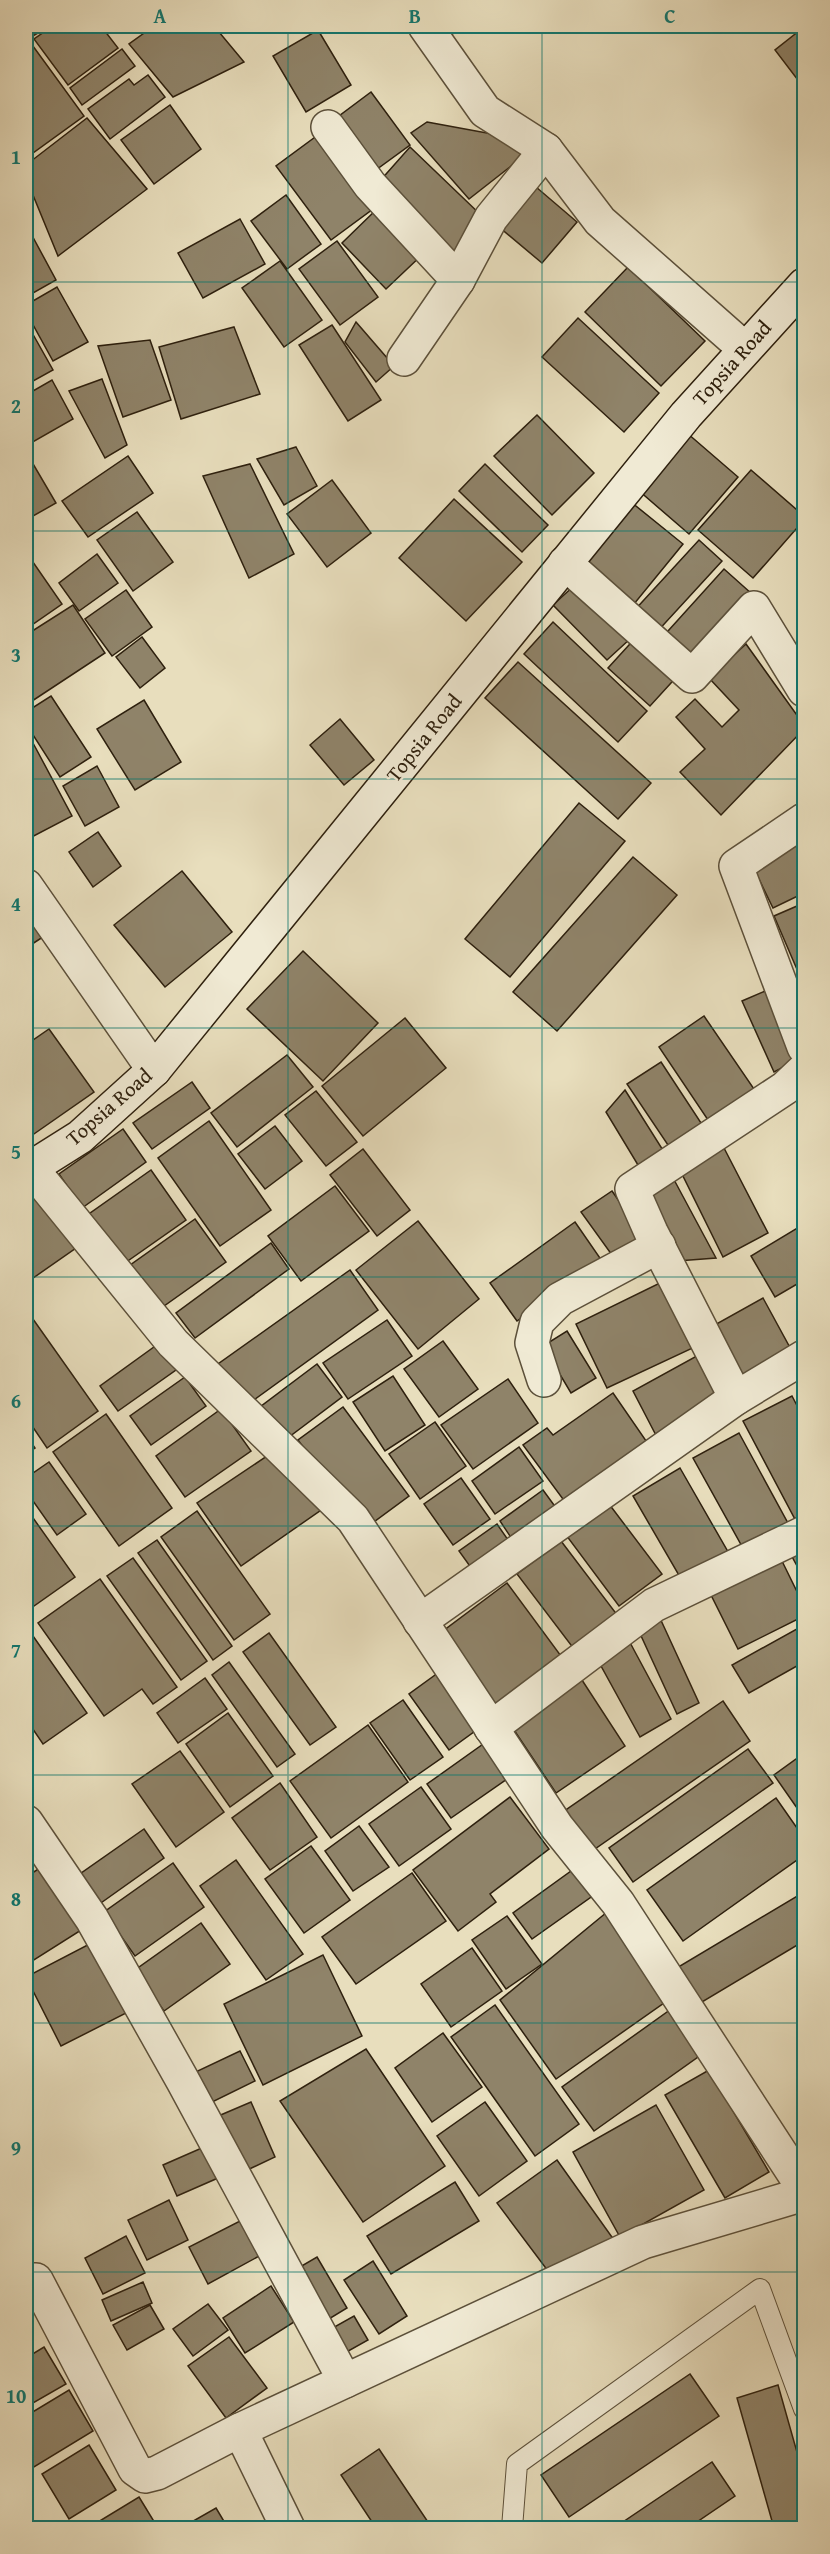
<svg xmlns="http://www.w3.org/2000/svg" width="830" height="2554" font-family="'Gentium Book Plus',serif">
	<rect width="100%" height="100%" fill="#e8debd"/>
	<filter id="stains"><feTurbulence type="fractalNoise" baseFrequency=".00333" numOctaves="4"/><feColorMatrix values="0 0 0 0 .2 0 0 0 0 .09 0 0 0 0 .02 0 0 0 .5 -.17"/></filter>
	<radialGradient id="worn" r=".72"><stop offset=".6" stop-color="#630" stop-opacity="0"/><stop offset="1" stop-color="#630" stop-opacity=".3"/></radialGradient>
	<g fill="#8f8369" stroke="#2e200e" stroke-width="1.5">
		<polygon points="26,26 33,26 38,33 26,40"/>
		<polygon points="53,26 101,26 118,48 68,85 34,39"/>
		<polygon points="154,26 214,26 244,62 173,97 129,44"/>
		<polygon points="433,26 466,26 442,40"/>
		<polygon points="804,27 804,88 775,50"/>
		<polygon points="318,30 351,85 306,112 273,56"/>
		<polygon points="30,42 84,116 26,158 26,46"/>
		<polygon points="122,49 135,66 82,105 70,88"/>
		<polygon points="148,75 165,97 110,139 88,109 129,79 134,85"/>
		<polygon points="371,92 410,145 369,175 331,122"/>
		<polygon points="170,105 201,149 154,184 121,140"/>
		<polygon points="87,118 147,189 58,256 26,178 26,165"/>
		<polygon points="427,122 519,139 529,152 469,199 411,133"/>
		<polygon points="322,132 377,206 331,240 276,166"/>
		<polygon points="410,147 484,218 453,253 379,182"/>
		<polygon points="529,181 577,222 542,263 493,222"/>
		<polygon points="286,195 321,244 287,269 251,221"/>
		<polygon points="380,206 425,252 386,289 342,243"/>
		<polygon points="240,219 265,264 203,298 178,253"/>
		<polygon points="28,228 56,280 26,297 26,230"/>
		<polygon points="337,241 378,297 340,325 299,269"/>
		<polygon points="280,261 322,320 284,347 242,288"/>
		<polygon points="628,267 705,341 661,386 585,312"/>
		<polygon points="57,287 88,342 53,361 26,312 26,305"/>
		<polygon points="578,318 659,393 624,432 542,357"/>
		<polygon points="26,322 53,370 26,385"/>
		<polygon points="356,322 394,366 376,382 345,342"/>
		<polygon points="332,325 381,400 348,421 299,345"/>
		<polygon points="234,327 260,394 181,419 159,347"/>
		<polygon points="150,340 171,400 123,417 98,346"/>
		<polygon points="102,379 127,445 105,458 69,391"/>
		<polygon points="52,380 73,419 31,443 26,432 26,395"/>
		<polygon points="537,415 594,473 552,515 494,456"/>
		<polygon points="687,433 738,477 689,534 638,490"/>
		<polygon points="26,437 32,447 26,450"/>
		<polygon points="296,447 317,486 284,505 257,459"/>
		<polygon points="128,456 153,493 88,537 62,501"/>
		<polygon points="29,457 56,503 26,520 26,459"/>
		<polygon points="250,464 294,554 249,578 203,476"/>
		<polygon points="485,464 548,525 522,552 459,491"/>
		<polygon points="751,470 804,516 804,520 753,578 698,530"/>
		<polygon points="332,480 371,533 327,567 287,514"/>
		<polygon points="454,499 522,562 466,621 399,558"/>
		<polygon points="631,502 683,544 634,604 582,562"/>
		<polygon points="137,512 173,562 133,591 97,540"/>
		<polygon points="699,540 722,561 655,634 632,613"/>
		<polygon points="26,552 62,604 26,629"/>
		<polygon points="97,554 118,583 79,611 59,583"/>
		<polygon points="724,569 752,594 688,666 659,641"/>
		<polygon points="577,583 631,638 607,660 553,605"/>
		<polygon points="126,590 152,627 112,656 85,619"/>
		<polygon points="73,605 105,653 26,705 26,635"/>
		<polygon points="553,622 647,711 618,742 524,654"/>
		<polygon points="639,634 681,672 650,706 608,668"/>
		<polygon points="142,637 165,668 140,688 116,657"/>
		<polygon points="746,644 804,725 804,729 721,815 680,772 705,749 676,717 695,699 722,727 739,710 709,678"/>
		<polygon points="518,662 651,783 618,819 485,698"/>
		<polygon points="51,696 91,757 60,777 26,724 26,712"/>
		<polygon points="144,700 181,762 135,790 97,729"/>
		<polygon points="340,719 374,760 344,785 310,745"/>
		<polygon points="33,743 72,816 26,840 26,747"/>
		<polygon points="97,766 119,807 85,826 63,786"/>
		<polygon points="579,803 625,841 510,977 465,939"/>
		<polygon points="98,832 121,866 93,887 69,852"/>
		<polygon points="804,842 804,893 773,908 753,867"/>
		<polygon points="633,857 677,895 557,1031 513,992"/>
		<polygon points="182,871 232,932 165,987 114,925"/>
		<polygon points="26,903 46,935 26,948"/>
		<polygon points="804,903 804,980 802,981 774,916"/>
		<polygon points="303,951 378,1023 323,1081 247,1009"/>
		<polygon points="772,988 803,1057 774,1072 742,1001"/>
		<polygon points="704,1016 754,1089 708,1120 659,1047"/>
		<polygon points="405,1018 446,1068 363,1136 322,1086"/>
		<polygon points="49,1029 94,1092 31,1136 26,1128 26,1045"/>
		<polygon points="287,1055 313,1087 237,1147 211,1113"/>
		<polygon points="661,1062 705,1129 672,1151 627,1084"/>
		<polygon points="192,1082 210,1108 152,1149 133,1123"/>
		<polygon points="625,1090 666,1155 641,1170 606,1112"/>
		<polygon points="316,1091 357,1142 326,1166 285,1115"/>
		<polygon points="209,1121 271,1210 220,1246 158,1158"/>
		<polygon points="275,1126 302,1161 265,1189 238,1154"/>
		<polygon points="123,1129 146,1162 82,1208 59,1174"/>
		<polygon points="724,1148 768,1233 723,1257 680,1170"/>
		<polygon points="363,1149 410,1210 377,1236 330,1175"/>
		<polygon points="151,1170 186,1220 122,1265 86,1216"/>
		<polygon points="672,1176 716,1258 677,1261 641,1192"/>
		<polygon points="335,1186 369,1231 301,1281 268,1236"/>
		<polygon points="35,1190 76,1248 26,1283 26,1196"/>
		<polygon points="612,1191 647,1241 617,1262 581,1212"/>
		<polygon points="195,1219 226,1262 157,1311 126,1268"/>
		<polygon points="418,1221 479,1299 418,1349 356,1270"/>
		<polygon points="575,1222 602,1261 517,1321 490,1283"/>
		<polygon points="804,1224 804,1280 775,1297 751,1256"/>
		<polygon points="271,1243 289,1269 195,1338 176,1313"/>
		<polygon points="350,1270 378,1310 247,1405 218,1364"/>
		<polygon points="666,1280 697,1346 607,1388 576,1324"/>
		<polygon points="763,1298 794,1355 742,1383 711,1327"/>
		<polygon points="28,1312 98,1411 47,1448 26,1417 26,1313"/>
		<polygon points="387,1320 412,1356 348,1399 323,1363"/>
		<polygon points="567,1331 596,1378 571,1393 543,1346"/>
		<polygon points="165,1339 183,1365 118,1411 100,1386"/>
		<polygon points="443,1341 478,1389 439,1417 404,1369"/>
		<polygon points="704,1352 727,1395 660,1443 633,1391"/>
		<polygon points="317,1364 342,1397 281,1443 256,1410"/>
		<polygon points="393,1376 425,1425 385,1451 353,1402"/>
		<polygon points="185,1377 206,1406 151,1445 130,1416"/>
		<polygon points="508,1379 538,1423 473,1469 441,1425"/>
		<polygon points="613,1393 651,1448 571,1510 523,1445 547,1428 553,1435"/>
		<polygon points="792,1396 804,1419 804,1520 797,1523 743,1421"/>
		<polygon points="343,1407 409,1496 363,1530 298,1440"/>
		<polygon points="221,1409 251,1451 185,1497 156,1456"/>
		<polygon points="106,1414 172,1508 119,1546 53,1452"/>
		<polygon points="435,1422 466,1466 420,1499 389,1454"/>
		<polygon points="739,1433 789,1525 744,1550 693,1458"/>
		<polygon points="26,1435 35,1448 26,1454"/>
		<polygon points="519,1447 543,1481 495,1514 472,1481"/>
		<polygon points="279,1448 324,1508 241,1566 197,1503"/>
		<polygon points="49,1462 86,1514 57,1535 26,1491 26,1478"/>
		<polygon points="680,1468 731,1557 684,1584 633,1496"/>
		<polygon points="461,1478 490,1519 453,1545 424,1504"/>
		<polygon points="543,1490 562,1516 518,1548 500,1521"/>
		<polygon points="609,1504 662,1574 619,1606 566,1535"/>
		<polygon points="26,1508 75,1577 34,1606 26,1595"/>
		<polygon points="197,1511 270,1614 234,1640 161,1537"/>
		<polygon points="497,1524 515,1550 477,1576 459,1551"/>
		<polygon points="157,1540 232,1646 213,1660 138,1553"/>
		<polygon points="561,1541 618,1616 574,1649 517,1574"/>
		<polygon points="804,1542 804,1579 789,1551"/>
		<polygon points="780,1557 804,1606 804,1616 738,1649 709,1591"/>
		<polygon points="133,1558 207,1661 181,1680 107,1576"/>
		<polygon points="100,1579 177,1687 153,1704 142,1689 104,1716 38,1623"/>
		<polygon points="507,1583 561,1656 493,1706 439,1634"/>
		<polygon points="659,1616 699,1703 677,1714 637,1627"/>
		<polygon points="804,1625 804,1662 749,1693 732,1665"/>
		<polygon points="26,1626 87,1713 43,1744 26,1719"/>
		<polygon points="269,1633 336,1727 310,1745 243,1652"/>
		<polygon points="627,1637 671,1719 640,1737 595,1655"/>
		<polygon points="229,1662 295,1754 277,1767 212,1675"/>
		<polygon points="442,1670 482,1726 449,1750 409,1694"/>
		<polygon points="580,1677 625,1746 556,1793 510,1724"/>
		<polygon points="205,1678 227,1709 178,1743 157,1713"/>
		<polygon points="403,1700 443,1757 410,1780 370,1723"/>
		<polygon points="723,1701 750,1741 592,1851 560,1814"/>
		<polygon points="228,1713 273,1776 230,1807 186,1744"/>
		<polygon points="368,1725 408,1782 331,1838 290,1781"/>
		<polygon points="486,1742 510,1777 451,1818 427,1784"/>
		<polygon points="748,1749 773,1783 633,1882 609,1848"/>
		<polygon points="180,1751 224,1812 176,1847 132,1784"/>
		<polygon points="803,1754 804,1757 804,1818 774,1775"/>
		<polygon points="280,1783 317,1837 270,1870 232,1818"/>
		<polygon points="421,1787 451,1829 399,1866 369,1824"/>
		<polygon points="510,1797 549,1849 490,1894 496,1902 458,1931 413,1870"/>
		<polygon points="776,1798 804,1838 804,1855 683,1941 647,1890"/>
		<polygon points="359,1826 389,1867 353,1891 325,1851"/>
		<polygon points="144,1829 164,1858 98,1905 77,1876"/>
		<polygon points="311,1846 350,1900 304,1933 265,1879"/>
		<polygon points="589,1858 608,1885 532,1939 513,1913"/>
		<polygon points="236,1860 303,1954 266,1980 200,1886"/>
		<polygon points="173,1863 204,1907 135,1956 104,1912"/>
		<polygon points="46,1864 86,1927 26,1965 26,1877"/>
		<polygon points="412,1873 446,1921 356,1984 322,1937"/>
		<polygon points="804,1892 804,1941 697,2005 675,1969"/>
		<polygon points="618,1903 681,1991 556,2079 500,2000"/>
		<polygon points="507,1916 542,1964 506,1989 472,1940"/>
		<polygon points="201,1923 230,1964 164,2011 135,1970"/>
		<polygon points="101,1938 136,2008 61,2046 26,1977"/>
		<polygon points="472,1948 502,1991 451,2027 421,1984"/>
		<polygon points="323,1955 362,2036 263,2085 224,2004"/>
		<polygon points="681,2002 712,2047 594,2131 562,2087"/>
		<polygon points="495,2005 579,2124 535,2156 451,2037"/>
		<polygon points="443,2033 482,2087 432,2122 395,2068"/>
		<polygon points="366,2049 445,2166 363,2222 280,2101"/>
		<polygon points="240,2051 255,2081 202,2107 187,2076"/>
		<polygon points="709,2070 769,2172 725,2198 665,2095"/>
		<polygon points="251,2102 275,2157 241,2173 216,2117"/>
		<polygon points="485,2102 527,2161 479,2196 437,2136"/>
		<polygon points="656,2105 704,2190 620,2237 573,2152"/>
		<polygon points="204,2147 218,2178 177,2196 163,2165"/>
		<polygon points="557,2160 614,2240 548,2271 497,2203"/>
		<polygon points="455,2182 479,2221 391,2274 367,2236"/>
		<polygon points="169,2200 188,2240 147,2260 128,2220"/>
		<polygon points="242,2220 261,2255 208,2284 189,2247"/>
		<polygon points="126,2236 145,2273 103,2294 85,2258"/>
		<polygon points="317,2257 347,2308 324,2322 293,2271"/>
		<polygon points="373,2261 407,2316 379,2334 344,2280"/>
		<polygon points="143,2282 152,2303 111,2321 102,2300"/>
		<polygon points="271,2286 294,2322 245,2353 223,2318"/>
		<polygon points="208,2304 228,2330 193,2356 173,2329"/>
		<polygon points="150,2305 164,2329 127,2350 113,2325"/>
		<polygon points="354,2316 368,2340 343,2354 329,2330"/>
		<polygon points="229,2337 267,2388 226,2418 188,2366"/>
		<polygon points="44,2347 66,2384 26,2407 26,2358"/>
		<polygon points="690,2374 719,2416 569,2517 541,2475"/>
		<polygon points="778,2385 804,2477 804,2528 774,2528 737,2398"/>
		<polygon points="69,2390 93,2431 29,2470 26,2464 26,2416"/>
		<polygon points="89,2445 116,2490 69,2519 42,2474"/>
		<polygon points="379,2449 432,2528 376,2528 341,2475"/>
		<polygon points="712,2462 735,2496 688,2528 614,2528"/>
		<polygon points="139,2497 158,2528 95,2528 93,2525"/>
		<polygon points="216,2508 228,2528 181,2528"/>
	</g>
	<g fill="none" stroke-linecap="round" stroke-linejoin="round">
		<g stroke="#5c503a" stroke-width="22">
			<polyline id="lane" points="512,2528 517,2464 760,2289 804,2409"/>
		</g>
		<g stroke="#5c503a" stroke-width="36">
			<g id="street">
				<polyline points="425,26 485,111 546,150 600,221 745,349"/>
				<polyline points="328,127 370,185 458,280"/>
				<polyline points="404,359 458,280 491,218 546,150"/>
				<polyline points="565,563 692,676 754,608 804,690"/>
				<polyline points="804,820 736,866 804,1047"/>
				<polyline points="26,886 154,1070"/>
				<polyline points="31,1168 173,1343 353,1519 557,1827 618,1903 804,2189"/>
				<polyline points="544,1380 532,1343 537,1322 560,1299 659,1246"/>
				<polyline points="736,1398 651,1232 632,1189 785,1088 804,1070"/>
				<polyline points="420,1621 736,1398 804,1357"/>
				<polyline points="491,1728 654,1605 804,1533"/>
				<polyline points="26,1822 92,1919 183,2081 345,2381"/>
				<polyline points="26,2281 36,2280 135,2469 145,2476 157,2473 240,2430"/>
				<polyline points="288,2528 240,2430 643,2242 804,2194"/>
			</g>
		</g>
		<g stroke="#2e200e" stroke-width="36">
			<polyline id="secondary" points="26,1171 80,1137 154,1070 686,415 804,285"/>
		</g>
		<use href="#lane" stroke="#f0ead4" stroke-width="20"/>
		<use href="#street" stroke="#f0ead4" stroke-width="33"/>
		<use href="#secondary" stroke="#f0ead4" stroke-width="33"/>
	</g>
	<path fill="none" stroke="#0f766e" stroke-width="1.5" stroke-opacity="0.55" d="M 288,26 L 288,2528M 542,26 L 542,2528M 26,282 L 804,282M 26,531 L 804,531M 26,779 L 804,779M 26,1028 L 804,1028M 26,1277 L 804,1277M 26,1526 L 804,1526M 26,1775 L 804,1775M 26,2023 L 804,2023M 26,2272 L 804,2272"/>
	<g text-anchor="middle" stroke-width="4.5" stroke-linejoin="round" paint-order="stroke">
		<g font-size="21" fill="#2e200e" stroke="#f0ead4">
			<text transform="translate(732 363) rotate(-48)" y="7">Topsia Road</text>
			<text transform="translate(424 738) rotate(-51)" y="7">Topsia Road</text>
			<text transform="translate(109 1107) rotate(-41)" y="7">Topsia Road</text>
		</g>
	</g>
	<rect width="830" height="2554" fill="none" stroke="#e8debd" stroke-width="66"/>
	<rect x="33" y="33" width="764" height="2488" fill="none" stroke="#0f766e" stroke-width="2"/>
	<g font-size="20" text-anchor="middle" font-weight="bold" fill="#0f766e">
		<text x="160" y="23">A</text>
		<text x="415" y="23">B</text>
		<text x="670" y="23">C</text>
		<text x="16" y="164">1</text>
		<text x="16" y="413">2</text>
		<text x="16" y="662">3</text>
		<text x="16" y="911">4</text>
		<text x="16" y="1159">5</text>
		<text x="16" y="1408">6</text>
		<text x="16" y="1657">7</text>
		<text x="16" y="1906">8</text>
		<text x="16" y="2155">9</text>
		<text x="16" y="2403">10</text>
	</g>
	<rect width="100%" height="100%" filter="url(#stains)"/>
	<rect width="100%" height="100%" fill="url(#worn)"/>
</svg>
